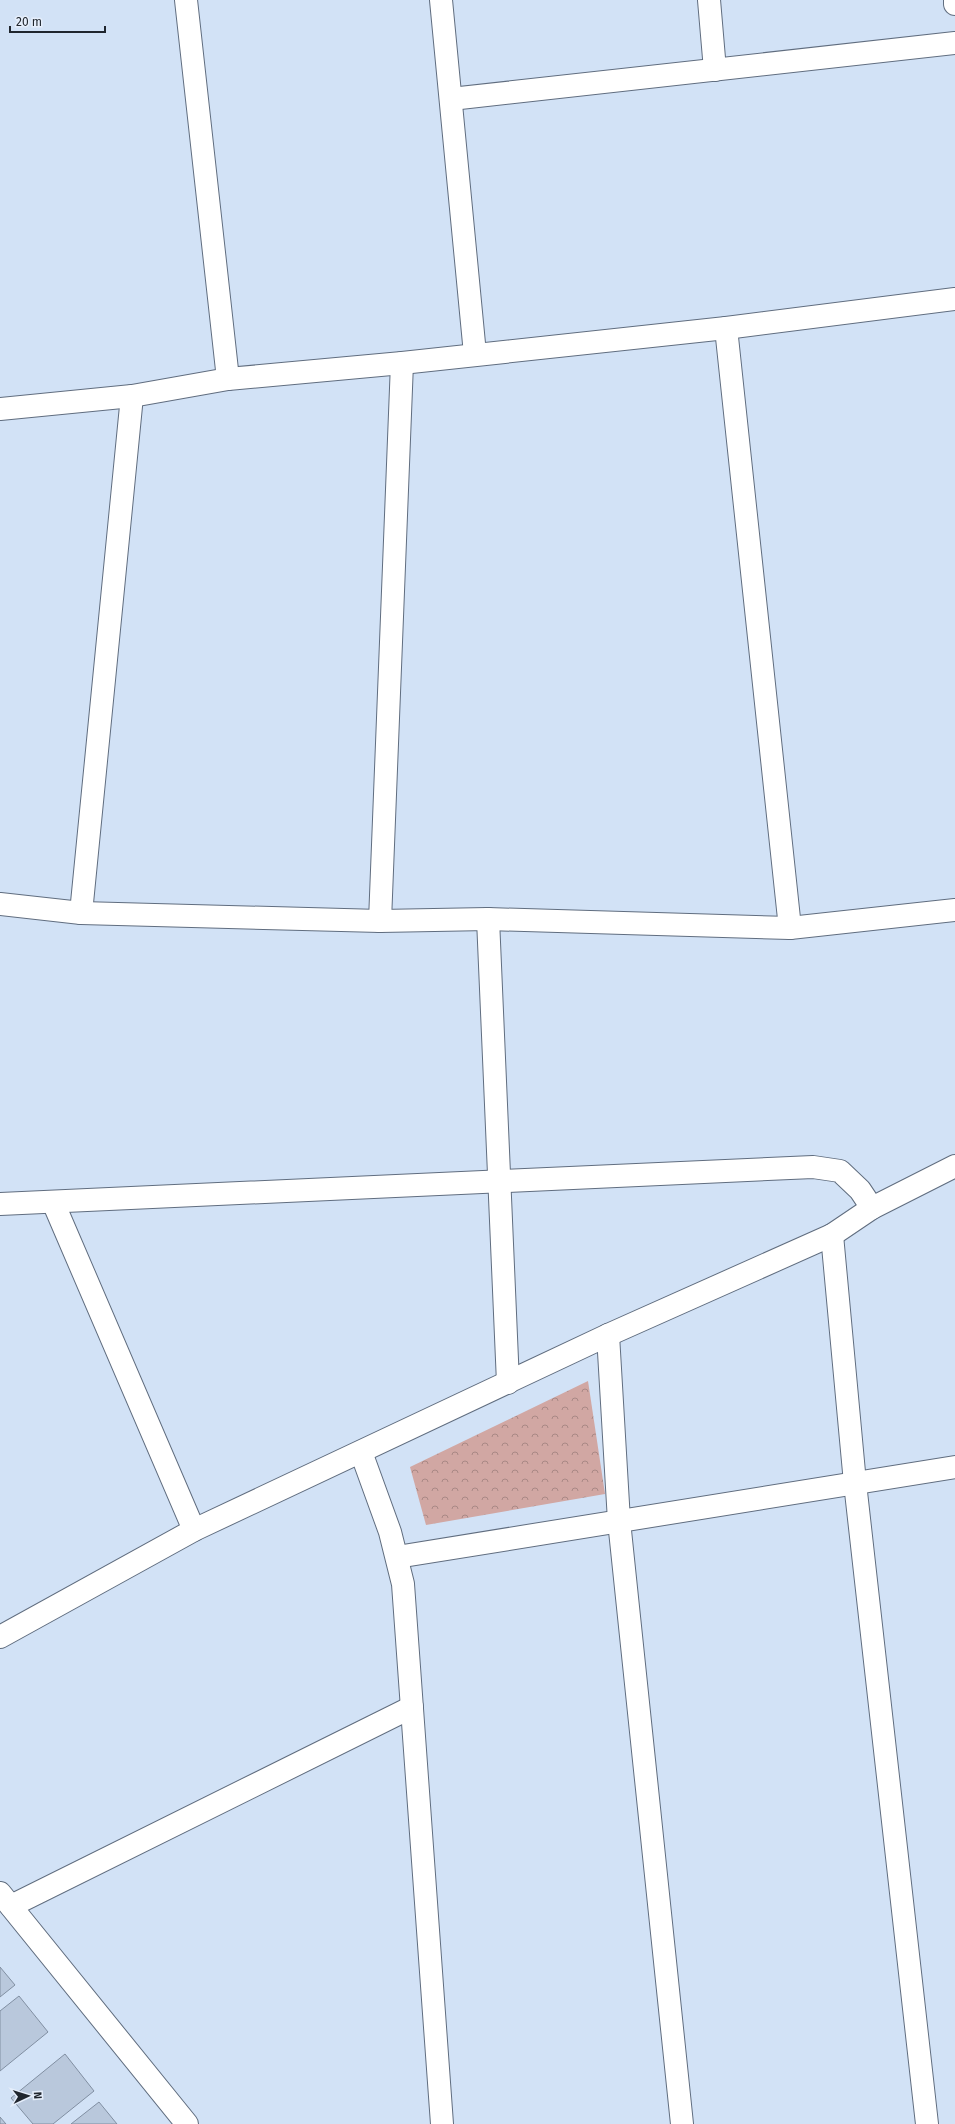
<svg xmlns="http://www.w3.org/2000/svg" width="955" height="2124" font-family="'Fira Sans',sans-serif">
	<defs>
		<pattern id="park-crowns" width="20" height="18" patternUnits="userSpaceOnUse"><rect width="20" height="18" fill="#d1a7a3"/><path d="M2 6a3 3 0 1 1 6 0M12 15a3 3 0 1 1 6 0" fill="none" stroke="#a98885"/></pattern>
	</defs>
	<rect width="100%" height="100%" fill="#d2e2f6"/>
	<polygon fill="url(#park-crowns)" points="588,1381 605,1494 426,1525 410,1467"/>
	<g fill="#b9c8dc" stroke="#818fa2">
		<polygon points="0,1967 15,1985 0,1997"/>
		<polygon points="19,1996 48,2032 0,2071 0,2011"/>
		<polygon points="65,2054 94,2091 53,2124 33,2124 11,2098"/>
		<polygon points="99,2102 117,2124 71,2124"/>
		<polygon points="0,2117 6,2124 0,2124"/>
	</g>
	<g fill="none" stroke-linecap="round" stroke-linejoin="round">
		<g stroke="#606d7f" stroke-width="24">
			<g id="street">
				<polyline points="186,0 228,379"/>
				<polyline points="441,0 475,354"/>
				<polyline points="709,0 715,70"/>
				<polyline points="451,99 955,43"/>
				<polyline points="726,328 790,928"/>
				<polyline points="0,409 132,396 228,379 402,363 726,328 955,299"/>
				<polyline points="0,904 81,913 380,921 488,919 790,928 955,910"/>
				<polyline points="81,913 132,396"/>
				<polyline points="488,919 508,1383"/>
				<polyline points="380,921 402,363"/>
				<polyline points="53,1202 194,1530"/>
				<polyline points="0,1204 813,1167 840,1171 860,1190 872,1208"/>
				<polyline points="832,1235 855,1483 927,2124"/>
				<polyline points="608,1335 619,1521 682,2124"/>
				<polyline points="361,1452 390,1532 403,1584 442,2124"/>
				<polyline points="397,1557 955,1467"/>
				<polyline points="0,1637 194,1530 608,1335 832,1235 872,1208 955,1166"/>
				<polyline points="0,1893 187,2124"/>
				<polyline points="11,1906 412,1707"/>
			</g>
		</g>
		<g stroke="#606d7f" stroke-width="24">
			<polyline id="secondary" points="955,0 955,4"/>
		</g>
		<use href="#street" stroke="#fff" stroke-width="22"/>
		<use href="#secondary" stroke="#fff" stroke-width="22"/>
	</g>
	<g transform="translate(28 2096) rotate(86)" stroke="#e5eefb" stroke-width="3" paint-order="stroke">
	<path d="M0-3L7 15L0 10L-7 15Z" fill="#20262e"/>
	<text y="-6" font-size="11" font-weight="bold" text-anchor="middle" fill="#20262e">N</text>
	</g>
	<path d="M10 26v6h95v-6" fill="none" stroke="#20262e" stroke-width="2"/>
	<text x="16" y="26" font-size="12" fill="#20262e" stroke="#e5eefb" stroke-width="3" paint-order="stroke">20 m</text>
</svg>
